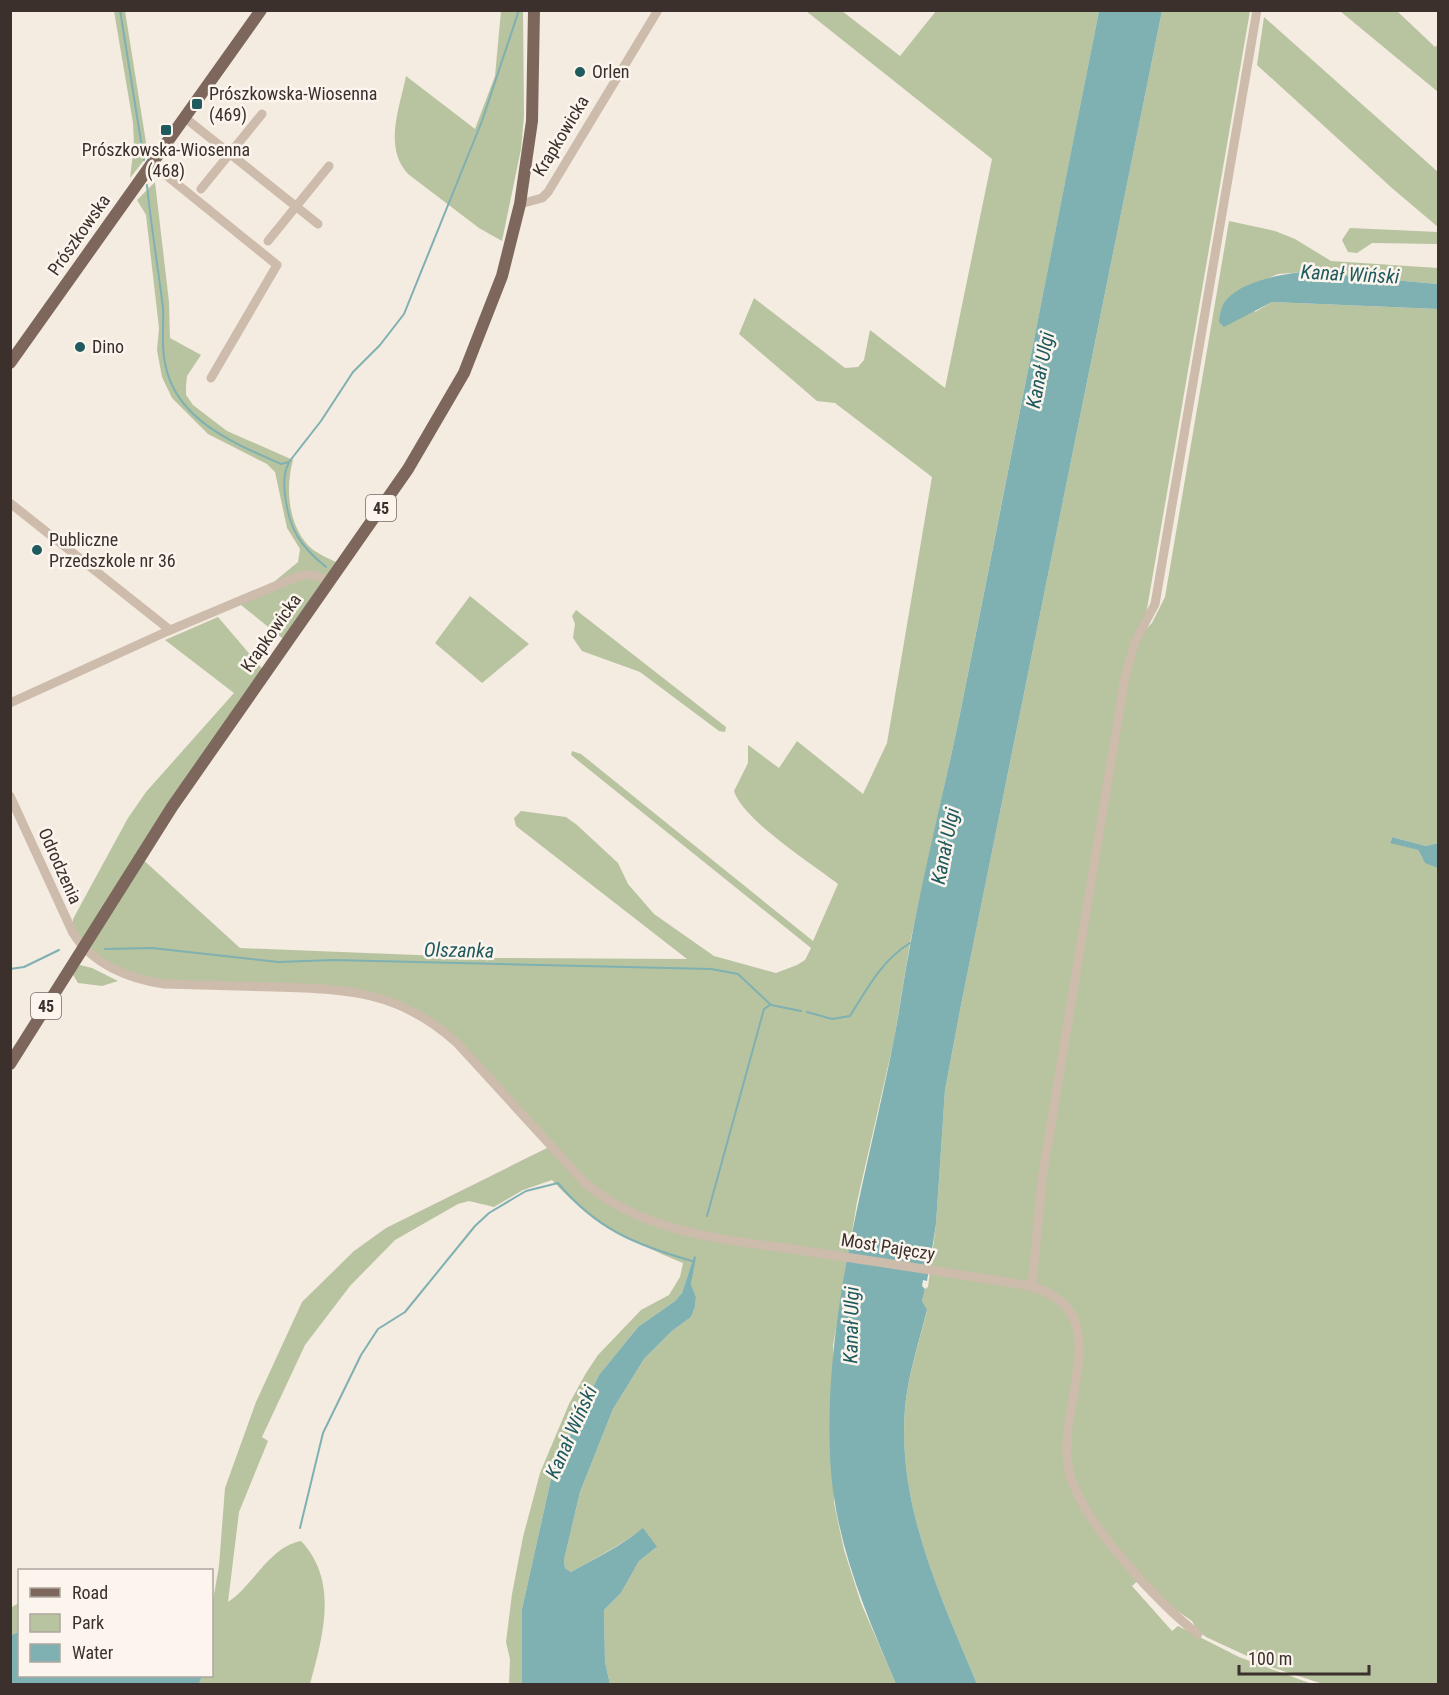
<svg xmlns="http://www.w3.org/2000/svg" width="1449" height="1695" font-family="'Roboto Condensed',sans-serif">
	<rect width="100%" height="100%" fill="#f4ebe1"/>
	<g fill="#b8c4a0">
		<polygon points="114,11 125,11 148,155 130,178 134,145 133,123"/>
		<path d="M 501,11 L 523,11 L 524,116 L 521,149 L 502,241 L 479,228 L 408,174 C 383,147 400,107 406,76 L 475,129 L 495,76 Z"/>
		<path d="M 806,11 L 842,11 L 900,56 L 936,11 L 1099,11 L 958,724 L 910,943 L 894,1040 L 857,1202 L 833,1346 L 834,1503 L 844,1550 L 861,1603 L 896,1684 L 610,1684 L 605,1662 L 604,1610 L 621,1593 L 639,1561 L 656,1548 L 643,1529 C 620,1545 596,1558 571,1572 L 565,1568 L 564,1560 L 580,1492 L 613,1409 L 644,1359 L 672,1331 L 691,1317 L 695,1307 L 696,1297 L 691,1284 L 694,1256 L 682,1293 L 675,1301 L 638,1327 L 599,1375 L 553,1470 L 522,1609 L 522,1684 L 509,1684 L 510,1659 L 506,1642 L 512,1594 L 523,1537 L 540,1473 L 569,1404 L 586,1373 L 598,1355 L 641,1310 L 669,1295 L 680,1277 L 683,1263 C 631,1241 591,1223 552,1180 L 523,1190 L 494,1207 L 469,1201 L 458,1204 L 395,1240 L 350,1286 L 305,1345 L 262,1437 L 268,1441 L 239,1512 L 228,1602 C 253,1586 269,1547 301,1541 C 339,1581 323,1636 310,1684 L 199,1684 L 202,1676 L 212,1676 L 212,1606 L 219,1566 L 225,1488 L 256,1402 L 302,1302 L 354,1251 L 386,1228 L 551,1146 L 446,1032 L 371,994 L 164,984 L 113,968 L 73,933 L 73,919 L 128,818 L 146,792 L 234,693 L 165,640 L 218,617 L 265,672 L 139,856 L 240,948 L 492,958 L 687,959 L 516,826 L 514,818 L 521,811 L 566,817 L 577,825 L 618,863 L 628,884 L 654,914 L 714,956 L 776,973 L 797,965 L 805,960 L 811,948 L 571,755 L 572,751 L 581,754 L 813,941 L 838,884 C 812,864 743,820 734,791 L 748,763 L 748,745 L 779,768 L 797,741 L 863,794 L 887,743 L 932,477 L 835,403 L 817,401 L 739,334 L 754,298 L 845,368 L 858,367 L 864,360 L 870,330 L 945,388 L 992,159 Z"/>
		<path d="M 1162,11 L 1250,11 L 1143,632 L 1152,623 L 1165,597 L 1229,221 L 1275,231 L 1295,239 L 1331,261 L 1438,268 L 1438,284 L 1304,272 L 1278,274 L 1244,289 L 1255,312 L 1272,302 L 1438,309 L 1438,843 L 1426,846 L 1392,837 L 1390,842 L 1418,850 L 1422,858 L 1438,868 L 1438,1684 L 1323,1684 L 1271,1667 L 1206,1637 L 1197,1630 L 1192,1621 L 1160,1599 L 1141,1578 L 1132,1586 L 1172,1631 L 1178,1626 L 1239,1657 L 1312,1684 L 977,1684 C 941,1597 897,1506 905,1409 C 908,1375 919,1343 927,1311 L 922,1301 L 925,1289 L 928,1287 L 936,1224 L 945,1090 L 961,1005 Z"/>
		<polygon points="1340,11 1397,11 1435,47 1438,44 1438,92"/>
		<polygon points="1264,17 1438,172 1438,227 1393,189 1257,65"/>
		<path d="M 155,182 L 169,302 L 170,338 L 201,355 L 187,376 L 186,386 L 186,395 L 193,405 L 227,431 L 293,460 C 285,488 288,528 312,549 C 320,555 332,560 342,565 L 287,642 L 236,601 L 263,591 L 298,562 L 300,549 L 287,528 L 275,472 L 267,464 L 208,434 L 172,398 L 162,377 L 157,350 L 159,328 L 146,215 L 137,200 Z"/>
		<polygon points="1350,228 1438,232 1438,244 1372,243 1357,253 1348,252 1342,240"/>
		<polygon points="470,596 529,644 482,683 435,643"/>
		<polygon points="576,610 726,727 725,732 719,731 640,672 582,651 573,638 575,624 572,616"/>
		<polygon points="80,965 92,968 118,981 102,986 78,983 72,973"/>
		<polygon points="19,1603 19,1632 11,1635 10,1608"/>
	</g>
	<g fill="#7fb0b2">
		<path d="M 1099,11 L 1162,11 L 961,1005 L 945,1090 L 936,1224 L 927,1281 L 923,1280 L 922,1286 L 925,1289 L 922,1301 L 927,1310 C 919,1342 908,1375 905,1408 C 897,1506 941,1597 977,1684 L 896,1684 C 864,1609 833,1537 830,1455 C 824,1313 867,1177 894,1039 C 900,1008 904,977 910,946 C 924,870 943,795 959,719 C 1006,483 1052,247 1099,11 Z"/>
		<path d="M 1304,272 L 1438,284 L 1438,309 L 1272,302 L 1224,327 L 1219,322 C 1220,314 1221,305 1227,299 C 1243,281 1282,274 1304,272 Z"/>
		<polygon points="1392,837 1426,846 1438,843 1438,868 1425,863 1418,850 1390,843"/>
		<path d="M 694,1256 L 696,1257 L 691,1284 L 696,1297 L 695,1307 L 691,1317 L 672,1331 L 644,1359 L 613,1409 L 580,1492 L 564,1560 L 565,1568 L 571,1572 C 596,1558 621,1546 643,1528 L 657,1547 L 639,1561 L 621,1593 L 604,1610 L 605,1662 L 610,1684 L 522,1684 L 522,1609 L 553,1470 L 599,1375 L 638,1327 L 675,1301 L 682,1293 Z"/>
		<polygon points="19,1632 20,1676 202,1676 199,1684 11,1684 11,1635"/>
	</g>
	<g fill="none" stroke-linecap="round" stroke-linejoin="round">
		<g stroke="#7fb0b2" stroke-width="2">
			<polyline points="120,10 144,160"/>
			<path d="M 147,185 C 151,226 158,267 163,308 C 164,327 161,345 165,363 C 175,420 234,443 281,464 L 289,462 L 321,421 L 353,372 L 380,345 L 404,314 L 482,121 L 519,10"/>
			<path d="M 289,462 C 283,474 284,483 285,495 C 289,529 300,546 326,567"/>
			<polyline points="105,949 152,948 278,962 334,960 711,969 738,974 771,1005 801,1011"/>
			<polyline points="10,969 24,967 59,950"/>
			<path d="M 807,1012 L 832,1019 L 850,1016 C 867,989 882,960 910,943"/>
			<polyline points="707,1216 764,1009 770,1005"/>
			<path d="M 300,1528 L 323,1433 L 361,1355 L 378,1329 L 405,1312 L 475,1226 L 489,1213 L 526,1191 L 558,1183 C 596,1229 636,1245 692,1261"/>
		</g>
		<g stroke="#cdbbac" stroke-width="9">
			<polyline points="184,117 318,224"/>
			<polyline points="151,163 277,265 211,378"/>
			<polyline points="201,189 262,114"/>
			<polyline points="520,204 542,198 548,192 658,10"/>
			<polyline points="268,241 329,166"/>
			<polyline points="10,503 170,630"/>
			<path d="M 10,703 L 168,631 L 294,578 C 309,573 316,574 329,582"/>
			<path d="M 10,796 L 73,933 C 92,964 129,979 164,984 C 201,985 238,986 274,987 C 348,989 400,991 457,1043 L 586,1184 C 652,1238 738,1240 818,1253 C 887,1263 956,1274 1025,1285 C 1126,1308 1051,1409 1070,1475 C 1083,1522 1159,1605 1198,1634"/>
			<polyline points="1032,1286 1042,1179 1125,677 1135,642 1155,604 1257,10"/>
		</g>
		<g stroke="#7d675c" stroke-width="12">
			<polyline points="10,363 261,10"/>
			<polyline points="10,1064 172,807 408,469 464,373 502,276 520,204 532,121 534,10"/>
		</g>
	</g>
	<g fill="#1f5a5e" stroke="#fbf5ee" stroke-width="2">
		<circle cx="580" cy="72" r="6"/>
		<rect x="191" y="98" width="12" height="12" rx="3"/>
		<rect x="160" y="124" width="12" height="12" rx="3"/>
		<circle cx="80" cy="347" r="6"/>
		<circle cx="37" cy="550" r="6"/>
	</g>
	<g text-anchor="middle" stroke-width="5" stroke-linejoin="round" paint-order="stroke">
		<g fill="#fbf5ee" stroke="#756b66" stroke-width="1.5">
			<rect x="366" y="495" width="30" height="26" rx="4.5"/>
			<rect x="31" y="993" width="30" height="26" rx="4.5"/>
		</g>
		<g font-size="16" font-weight="bold" fill="#3b302b">
			<text x="381" y="514">45</text>
			<text x="46" y="1012">45</text>
		</g>
		<g font-size="18" fill="#3b302b" stroke="#fbf5ee" text-anchor="start">
			<text x="592" y="78">Orlen</text>
			<text x="209" y="100">Prószkowska-Wiosenna<tspan x="209" dy="21">(469)</tspan></text>
			<text x="166" y="156" text-anchor="middle">Prószkowska-Wiosenna<tspan x="166" dy="21">(468)</tspan></text>
			<text x="92" y="353">Dino</text>
			<text x="49" y="546">Publiczne<tspan x="49" dy="21">Przedszkole nr 36</tspan></text>
		</g>
		<g font-size="18" fill="#3b302b" stroke="#fbf5ee">
			<text transform="translate(561 136) rotate(-59)" y="6">Krapkowicka</text>
			<text transform="translate(79 235) rotate(-55)" y="6">Prószkowska</text>
			<text transform="translate(271 633) rotate(-55)" y="6">Krapkowicka</text>
			<text transform="translate(60 866) rotate(66)" y="6">Odrodzenia</text>
			<text transform="translate(888 1247) rotate(9)" y="6">Most Pajęczy</text>
		</g>
		<g font-size="20" font-style="italic" fill="#1f5a5e" stroke="#fbf5ee">
			<text transform="translate(1350 274) rotate(3)" y="7">Kanał Wiński</text>
			<text transform="translate(1040 370) rotate(-79)" y="7">Kanał Ulgi</text>
			<text transform="translate(945 846) rotate(-79)" y="7">Kanał Ulgi</text>
			<text transform="translate(459 950) rotate(1)" y="7">Olszanka</text>
			<text transform="translate(851 1325) rotate(-89)" y="7">Kanał Ulgi</text>
			<text transform="translate(571 1432) rotate(-66)" y="7">Kanał Wiński</text>
		</g>
	</g>
	<rect width="1449" height="1695" fill="none" stroke="#3b302b" stroke-width="24"/>
	<rect x="18" y="1569" width="195" height="108" fill="#fbf5ee" stroke="#aea6a0" stroke-width="1.5"/>
	<rect x="30" y="1588" width="30" height="9" fill="#7d675c" stroke="#aea6a0" stroke-width="1.5"/>
	<text x="72" y="1599" font-size="18" fill="#3b302b">Road</text>
	<rect x="30" y="1614" width="30" height="18" fill="#b8c4a0" stroke="#aea6a0" stroke-width="1.5"/>
	<text x="72" y="1629" font-size="18" fill="#3b302b">Park</text>
	<rect x="30" y="1644" width="30" height="18" fill="#7fb0b2" stroke="#aea6a0" stroke-width="1.5"/>
	<text x="72" y="1659" font-size="18" fill="#3b302b">Water</text>
	<path d="M1239 1665v9h130v-9" fill="none" stroke="#3b302b" stroke-width="3"/>
	<text x="1248" y="1665" font-size="18" fill="#3b302b" stroke="#fbf5ee" stroke-width="4.5" paint-order="stroke">100 m</text>
</svg>
